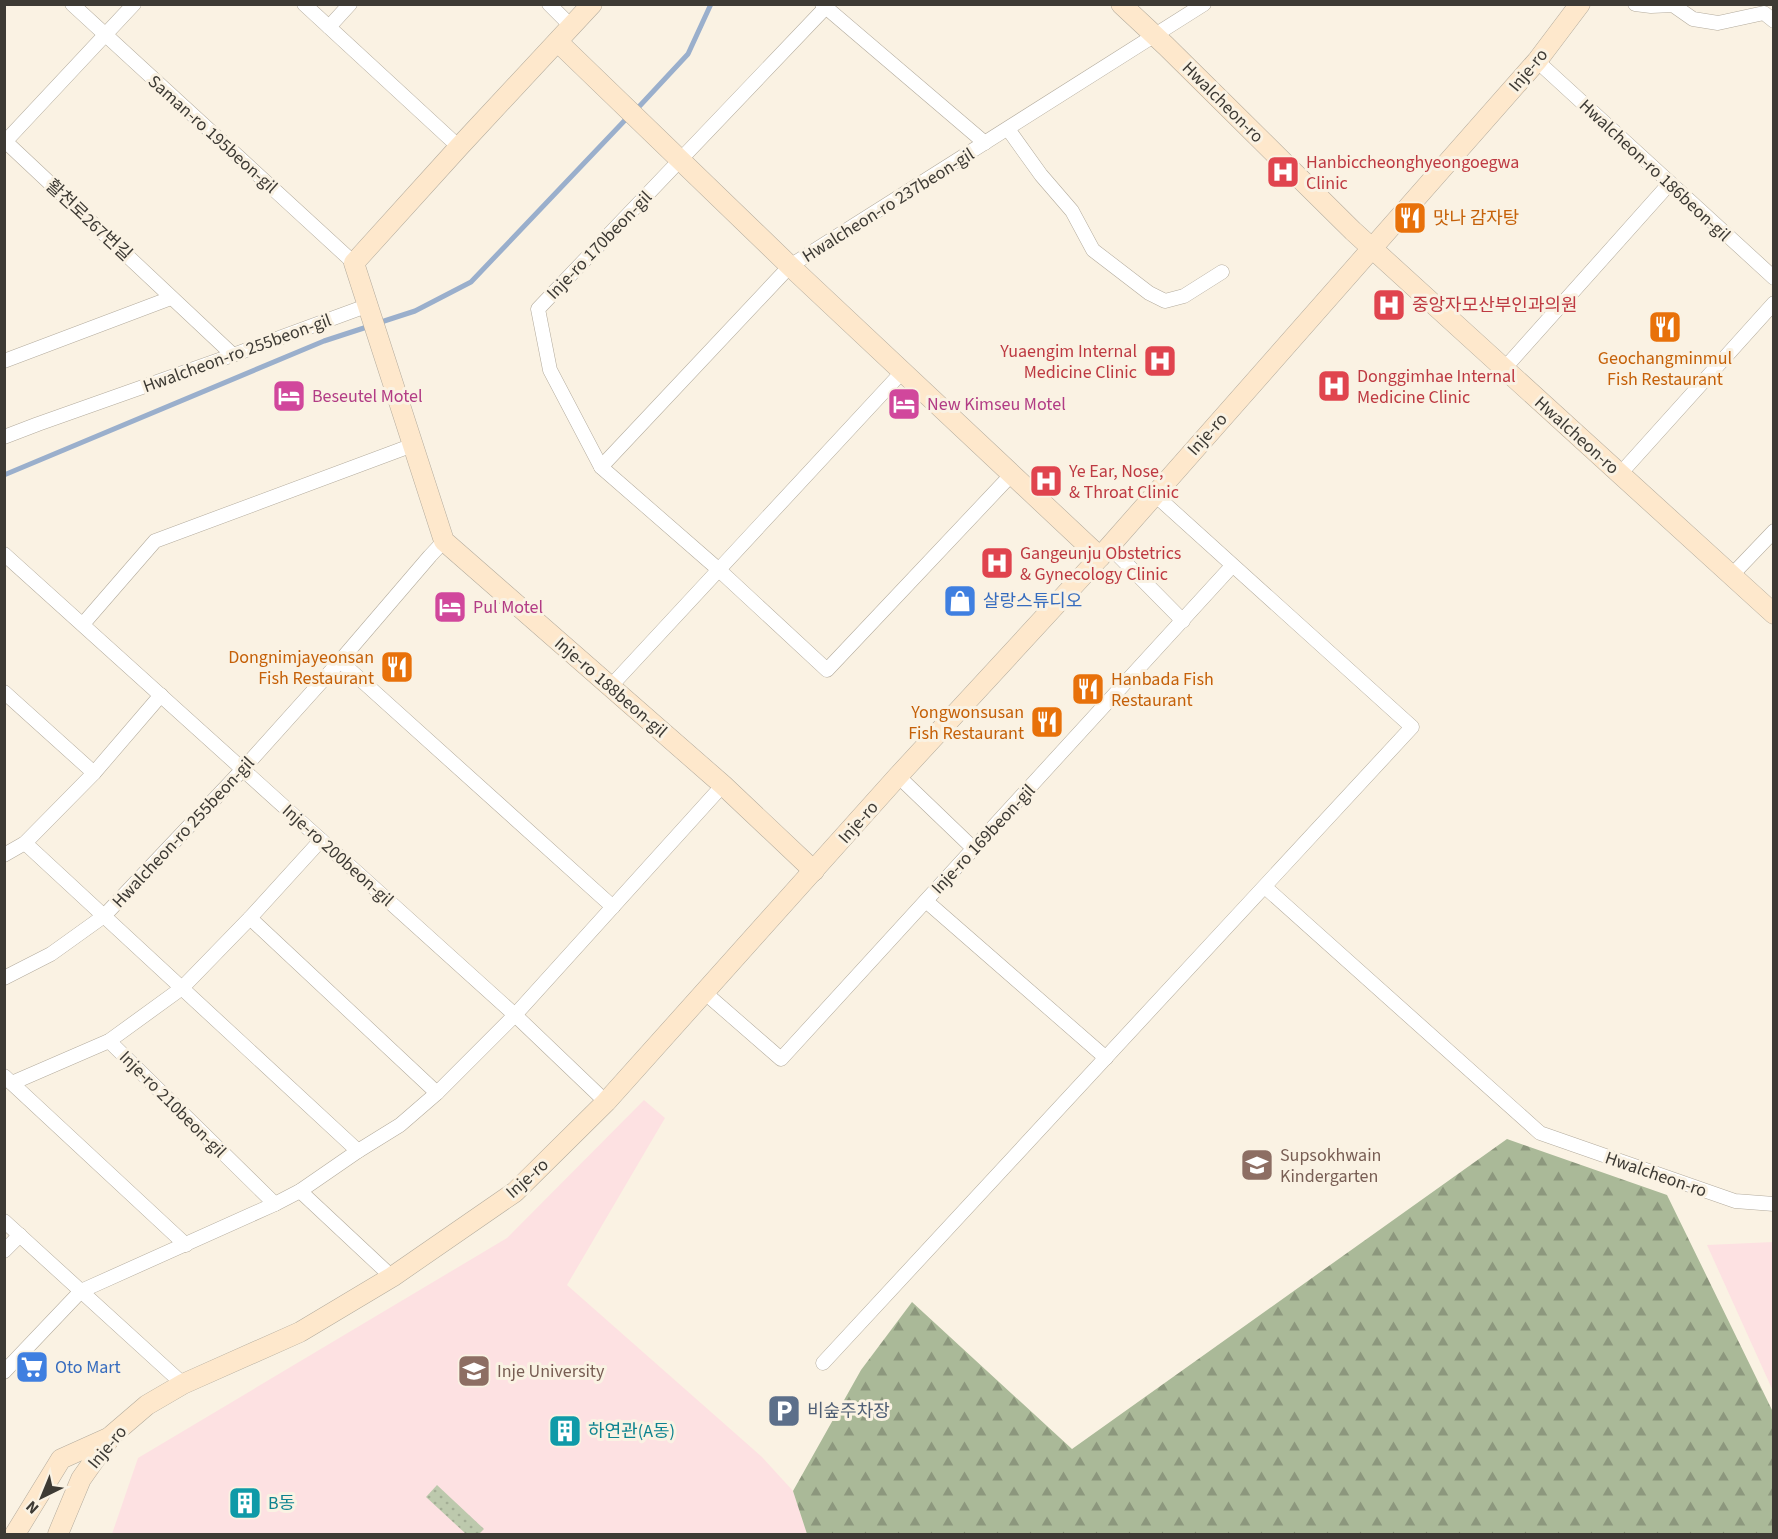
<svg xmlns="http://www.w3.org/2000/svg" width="1778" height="1539" font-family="'Source Sans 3','Noto Sans KR',sans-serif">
	<defs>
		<pattern id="grass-dots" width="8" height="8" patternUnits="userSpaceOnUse" patternTransform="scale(1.5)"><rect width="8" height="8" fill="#bdc9ad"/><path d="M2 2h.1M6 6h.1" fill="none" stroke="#a3ad95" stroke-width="1.8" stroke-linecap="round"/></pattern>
		<pattern id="forest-firs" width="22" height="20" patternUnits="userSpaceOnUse" patternTransform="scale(1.5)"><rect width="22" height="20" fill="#aab998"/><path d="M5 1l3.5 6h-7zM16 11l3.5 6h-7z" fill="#8c977d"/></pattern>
	</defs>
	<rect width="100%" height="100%" fill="#faf2e3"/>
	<g fill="#fde1e2">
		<polygon points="644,1100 665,1118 567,1285 762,1457 793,1491 807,1534 112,1534 138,1458 507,1238"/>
		<polygon points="1773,1242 1774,1242 1773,1391 1707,1245"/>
	</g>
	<polygon fill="url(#grass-dots)" points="437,1485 484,1529 479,1534 466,1534 426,1497"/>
	<polygon fill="url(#forest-firs)" points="1507,1139 1667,1195 1773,1412 1773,1534 807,1534 793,1491 861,1370 912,1302 1072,1449"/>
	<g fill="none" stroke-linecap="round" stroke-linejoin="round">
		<g stroke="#9aafcc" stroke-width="5">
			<polyline points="635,111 688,54 711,4"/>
			<polyline points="378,323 415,311 471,282 628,117"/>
			<polyline points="4,475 324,341 370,326"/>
		</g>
		<g stroke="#b3ab9d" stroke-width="15">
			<g id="street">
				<polyline points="72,4 354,263"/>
				<polyline points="304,4 459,147"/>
				<polyline points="549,4 572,27"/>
				<polyline points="822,4 985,143"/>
				<polyline points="1635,4 1651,6 1673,5 1693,19 1718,23 1764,13 1774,21"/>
				<polyline points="826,7 538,309 550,370 601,467 718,569 827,670 1012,474"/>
				<polyline points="329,27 350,4"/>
				<polyline points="1537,61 1774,278"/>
				<polyline points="1008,129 1041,175 1072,211 1093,250 1149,293 1165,301 1184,296 1222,272"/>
				<polyline points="6,142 233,355"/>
				<polyline points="4,143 134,4"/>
				<polyline points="4,361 171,298"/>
				<polyline points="1504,369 1670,183"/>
				<polyline points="4,437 38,424 233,355 369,305"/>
				<polyline points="601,467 790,266 1204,4"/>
				<polyline points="1620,474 1774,303"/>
				<polyline points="1109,546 1183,621"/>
				<polyline points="4,554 515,1015 606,1102"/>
				<polyline points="1731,576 1774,531"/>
				<polyline points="83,624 155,541 413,445"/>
				<polyline points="340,661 613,907"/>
				<polyline points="610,687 903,371"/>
				<polyline points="4,692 94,773"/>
				<polyline points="898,776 974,849"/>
				<polyline points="25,843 358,1151"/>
				<polyline points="4,855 25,843 94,773 161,695"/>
				<polyline points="1265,887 1540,1133 1735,1201 1774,1204"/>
				<polyline points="926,901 1106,1058"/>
				<polyline points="250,918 437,1093"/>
				<polyline points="4,978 51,954 104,916 243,769 340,661 430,556 444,541"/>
				<polyline points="704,992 781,1059 1232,566"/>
				<polyline points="109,1041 275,1204"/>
				<polyline points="4,1076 186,1245"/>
				<polyline points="12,1083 109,1041 182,988 250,918 321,840"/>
				<polyline points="300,1191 392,1277"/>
				<polyline points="4,1221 183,1384"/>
				<polyline points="4,1251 20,1235"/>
				<polyline points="823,1363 1412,727 1154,494"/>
				<polyline points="4,1372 81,1291 275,1204 300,1191 358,1151 400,1125 437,1093 515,1015 723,785"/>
			</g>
		</g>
		<g stroke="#b3ab9d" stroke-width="21">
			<g id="secondary">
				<polyline points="592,4 459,147 354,263 444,541 723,785 814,871"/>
				<polyline points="1121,4 1166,46 1353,231 1774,614"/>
				<polyline points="558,42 790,266 1100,557"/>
				<polyline points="15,1534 61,1459 110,1437"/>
				<polyline points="58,1534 81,1479 112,1435 147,1405 183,1384 300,1332 392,1277 515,1192 606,1102 898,776 1100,557 1537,61 1580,4"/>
			</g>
		</g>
		<use href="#street" stroke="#fff" stroke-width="14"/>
		<use href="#secondary" stroke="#fee8cc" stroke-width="20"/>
	</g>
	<defs>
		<g id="hospital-square" transform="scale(1.725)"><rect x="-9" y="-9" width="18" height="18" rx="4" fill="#e0444e" stroke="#faf2e3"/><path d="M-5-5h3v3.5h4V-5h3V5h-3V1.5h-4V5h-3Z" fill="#fff"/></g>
		<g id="restaurant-square" transform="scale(1.725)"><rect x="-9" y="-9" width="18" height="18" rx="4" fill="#e8710a" stroke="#faf2e3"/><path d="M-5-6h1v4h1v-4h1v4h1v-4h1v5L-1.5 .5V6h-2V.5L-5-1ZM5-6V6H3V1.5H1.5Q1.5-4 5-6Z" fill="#fff"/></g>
		<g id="hotel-square" transform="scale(1.725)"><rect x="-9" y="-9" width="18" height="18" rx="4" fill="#d1479c" stroke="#faf2e3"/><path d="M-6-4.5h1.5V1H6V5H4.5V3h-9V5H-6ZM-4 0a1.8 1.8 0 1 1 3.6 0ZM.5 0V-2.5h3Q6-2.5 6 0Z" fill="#fff"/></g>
		<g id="shop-square" transform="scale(1.725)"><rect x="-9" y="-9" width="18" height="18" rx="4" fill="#3f7fe0" stroke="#faf2e3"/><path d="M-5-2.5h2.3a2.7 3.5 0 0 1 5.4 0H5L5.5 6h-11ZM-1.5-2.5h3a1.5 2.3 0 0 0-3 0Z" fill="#fff"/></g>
		<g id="school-square" transform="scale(1.725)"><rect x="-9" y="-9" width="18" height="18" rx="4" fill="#8d6e63" stroke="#faf2e3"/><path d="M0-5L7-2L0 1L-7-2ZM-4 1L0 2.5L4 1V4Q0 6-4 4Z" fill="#fff"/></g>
		<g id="supermarket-square" transform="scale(1.725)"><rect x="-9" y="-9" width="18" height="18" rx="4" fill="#3f7fe0" stroke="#faf2e3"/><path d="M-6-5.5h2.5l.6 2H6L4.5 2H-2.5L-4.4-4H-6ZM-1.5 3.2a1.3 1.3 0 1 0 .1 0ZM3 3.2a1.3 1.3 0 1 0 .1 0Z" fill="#fff"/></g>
		<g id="university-square" transform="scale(1.725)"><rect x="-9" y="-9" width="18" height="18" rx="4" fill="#8d6e63" stroke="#faf2e3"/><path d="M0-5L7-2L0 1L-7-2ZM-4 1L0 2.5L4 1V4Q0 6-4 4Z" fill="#fff"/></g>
		<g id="parking-square" transform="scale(1.725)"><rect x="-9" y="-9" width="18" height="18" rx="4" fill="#5c6f8a" stroke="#faf2e3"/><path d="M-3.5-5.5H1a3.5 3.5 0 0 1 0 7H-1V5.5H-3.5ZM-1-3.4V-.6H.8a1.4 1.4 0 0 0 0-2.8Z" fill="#fff"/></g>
		<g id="building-square" transform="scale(1.725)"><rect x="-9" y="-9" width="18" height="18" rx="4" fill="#0f9aa8" stroke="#faf2e3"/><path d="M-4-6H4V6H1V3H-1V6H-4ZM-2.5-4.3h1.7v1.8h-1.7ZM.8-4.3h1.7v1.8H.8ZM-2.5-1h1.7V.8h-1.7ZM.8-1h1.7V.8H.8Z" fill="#fff"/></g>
	</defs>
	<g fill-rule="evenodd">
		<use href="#hospital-square" x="1283" y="172"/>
		<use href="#restaurant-square" x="1410" y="218"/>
		<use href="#hospital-square" x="1389" y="305"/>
		<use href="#restaurant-square" x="1665" y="327"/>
		<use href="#hospital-square" x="1160" y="361"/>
		<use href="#hospital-square" x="1334" y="386"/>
		<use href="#hotel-square" x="289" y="396"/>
		<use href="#hotel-square" x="904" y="404"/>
		<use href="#hospital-square" x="1046" y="481"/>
		<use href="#hospital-square" x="997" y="563"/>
		<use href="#shop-square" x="960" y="601"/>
		<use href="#hotel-square" x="450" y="607"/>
		<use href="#restaurant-square" x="397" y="667"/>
		<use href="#restaurant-square" x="1088" y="689"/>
		<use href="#restaurant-square" x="1047" y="722"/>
		<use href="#school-square" x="1257" y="1165"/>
		<use href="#supermarket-square" x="32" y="1367"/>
		<use href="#university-square" x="474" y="1371"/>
		<use href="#parking-square" x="784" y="1411"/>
		<use href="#building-square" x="565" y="1431"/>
		<use href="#building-square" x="245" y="1503"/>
	</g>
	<g text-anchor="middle" stroke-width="6" stroke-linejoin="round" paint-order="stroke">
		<g font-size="18" fill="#3d3a34" stroke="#faf2e3">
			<text transform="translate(1528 70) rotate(-50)" y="6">Inje-ro</text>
			<text transform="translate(1223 102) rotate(45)" y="6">Hwalcheon-ro</text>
			<text transform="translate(213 134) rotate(42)" y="6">Saman-ro 195beon-gil</text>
			<text transform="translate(1655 170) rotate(43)" y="6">Hwalcheon-ro 186beon-gil</text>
			<text transform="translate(888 205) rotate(-32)" y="6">Hwalcheon-ro 237beon-gil</text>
			<text transform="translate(89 220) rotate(43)" y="6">활천로267번길</text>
			<text transform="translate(599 245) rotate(-46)" y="6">Inje-ro 170beon-gil</text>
			<text transform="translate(237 353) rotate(-20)" y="6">Hwalcheon-ro 255beon-gil</text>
			<text transform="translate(1207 434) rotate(-48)" y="6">Inje-ro</text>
			<text transform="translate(1577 435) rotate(42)" y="6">Hwalcheon-ro</text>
			<text transform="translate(611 687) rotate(41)" y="6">Inje-ro 188beon-gil</text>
			<text transform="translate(858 822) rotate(-48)" y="6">Inje-ro</text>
			<text transform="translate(183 832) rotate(-47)" y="6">Hwalcheon-ro 255beon-gil</text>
			<text transform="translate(983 839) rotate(-47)" y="6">Inje-ro 169beon-gil</text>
			<text transform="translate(338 855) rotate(42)" y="6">Inje-ro 200beon-gil</text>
			<text transform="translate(173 1104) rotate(45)" y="6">Inje-ro 210beon-gil</text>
			<text transform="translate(1656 1174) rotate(19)" y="6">Hwalcheon-ro</text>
			<text transform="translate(527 1178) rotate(-42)" y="6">Inje-ro</text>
			<text transform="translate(107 1447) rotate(-50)" y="6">Inje-ro</text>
		</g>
		<g font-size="18" fill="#be3a42" stroke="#faf2e3" text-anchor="start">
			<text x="1306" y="168">Hanbiccheonghyeongoegwa<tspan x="1306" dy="21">Clinic</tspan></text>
			<text x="1412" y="311">중앙자모산부인과의원</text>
			<text x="1137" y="357" text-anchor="end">Yuaengim Internal<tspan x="1137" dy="21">Medicine Clinic</tspan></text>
			<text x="1357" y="382">Donggimhae Internal<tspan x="1357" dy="21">Medicine Clinic</tspan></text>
			<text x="1069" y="477">Ye Ear, Nose,<tspan x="1069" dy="21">&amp; Throat Clinic</tspan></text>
			<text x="1020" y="559">Gangeunju Obstetrics<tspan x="1020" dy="21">&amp; Gynecology Clinic</tspan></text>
		</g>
		<g font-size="18" fill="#c56008" stroke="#faf2e3" text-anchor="start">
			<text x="1433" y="224">맛나 감자탕</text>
			<text x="1665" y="364" text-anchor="middle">Geochangminmul<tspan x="1665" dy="21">Fish Restaurant</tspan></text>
			<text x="374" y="663" text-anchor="end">Dongnimjayeonsan<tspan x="374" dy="21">Fish Restaurant</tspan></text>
			<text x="1111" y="685">Hanbada Fish<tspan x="1111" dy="21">Restaurant</tspan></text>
			<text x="1024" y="718" text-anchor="end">Yongwonsusan<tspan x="1024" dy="21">Fish Restaurant</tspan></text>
		</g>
		<g font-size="18" fill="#b23c85" stroke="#faf2e3" text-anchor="start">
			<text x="312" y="402">Beseutel Motel</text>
			<text x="927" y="410">New Kimseu Motel</text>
			<text x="473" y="613">Pul Motel</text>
		</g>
		<g font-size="18" fill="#366cbe" stroke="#faf2e3" text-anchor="start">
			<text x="983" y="607">살랑스튜디오</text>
			<text x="55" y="1373">Oto Mart</text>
		</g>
		<g font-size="18" fill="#785e54" stroke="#faf2e3" text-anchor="start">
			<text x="1280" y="1161">Supsokhwain<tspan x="1280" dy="21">Kindergarten</tspan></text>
			<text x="497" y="1377">Inje University</text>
		</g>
		<g font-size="18" fill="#4e5e75" stroke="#faf2e3" text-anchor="start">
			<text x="807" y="1417">비숲주차장</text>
		</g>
		<g font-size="18" fill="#0d838f" stroke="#faf2e3" text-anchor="start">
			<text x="588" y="1437">하연관(A동)</text>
			<text x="268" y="1509">B동</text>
		</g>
	</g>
	<rect width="1778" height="1539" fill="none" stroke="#3d3a34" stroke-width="12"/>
	<g transform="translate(42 1497) rotate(223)" stroke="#faf2e3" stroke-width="4.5" paint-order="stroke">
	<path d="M0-4.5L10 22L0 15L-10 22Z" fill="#3d3a34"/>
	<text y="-9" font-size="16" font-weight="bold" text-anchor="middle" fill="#3d3a34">N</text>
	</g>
</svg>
